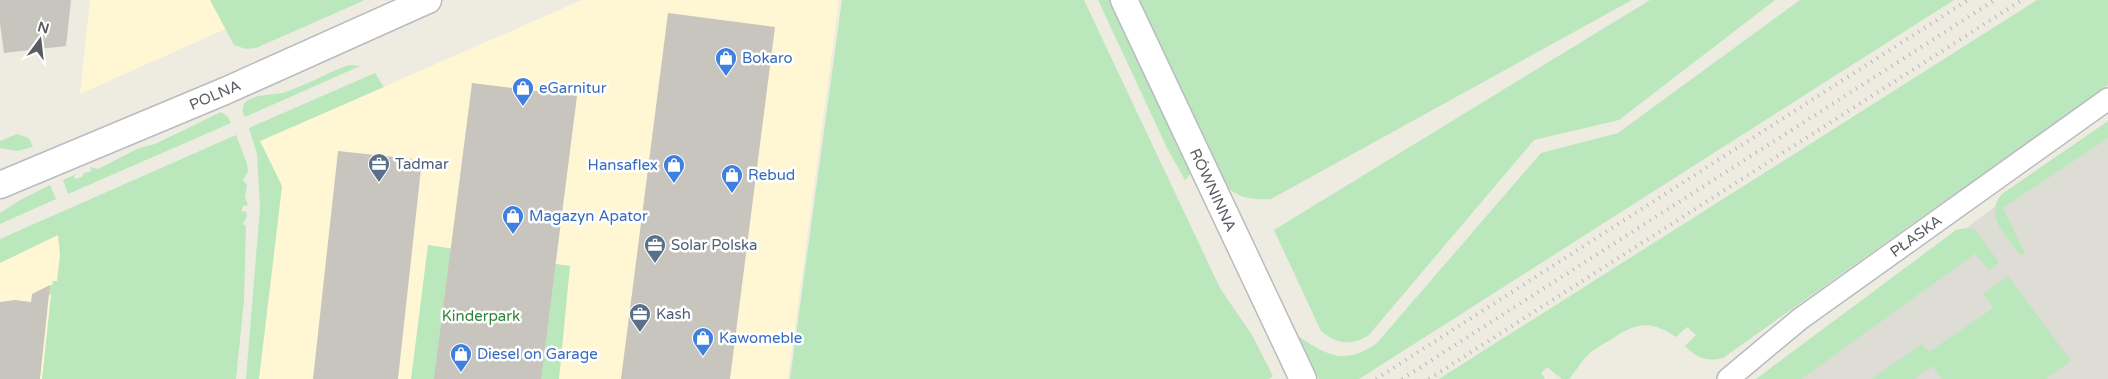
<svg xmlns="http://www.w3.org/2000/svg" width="2108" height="379" font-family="'Varela Round',sans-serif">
	<rect width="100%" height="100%" fill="#eeebe1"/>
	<g fill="#fff7d4">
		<polygon points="90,0 290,0 80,94"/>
		<polygon points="582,0 839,0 788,379 259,379 282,187 260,141"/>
		<polygon points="67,224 50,379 0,379 0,254"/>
	</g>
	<polygon fill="#deddd5" points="2108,123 2108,379 1762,379"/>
	<g fill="#bbe7bd">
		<polygon points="210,0 365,0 256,48 246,49 234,45"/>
		<polygon points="842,0 1084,0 1220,288 1252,335 1273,376 1269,379 790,379"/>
		<polygon points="1098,0 1113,0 1192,172 1185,180 1167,148"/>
		<path d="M 1139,0 L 1632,0 L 1271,199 C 1251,200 1238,198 1223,184 Z"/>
		<path d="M 1650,0 L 1775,0 L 1619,120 L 1534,140 L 1368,336 C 1350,346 1337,344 1321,331 L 1274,230 Z"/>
		<path d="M 1800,0 L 1954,0 L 1359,379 L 1319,379 L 1298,336 C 1328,356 1343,365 1376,344 L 1541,153 L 1618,133 Z"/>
		<path d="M 2037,0 L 2108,0 L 2108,85 L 1723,358 C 1707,362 1697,358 1685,346 L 1696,335 L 1687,327 L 1676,337 C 1651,320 1636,322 1612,339 C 1604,344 1595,348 1589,354 C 1581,361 1576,371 1569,379 L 1562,379 L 1547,367 L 1541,373 L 1545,379 L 1439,379 Z"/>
		<path d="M 351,65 L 360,66 L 245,117 C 241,111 242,104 248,100 C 260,93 273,96 286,92 C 305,85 324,75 343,67 Z"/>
		<polygon points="375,73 384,87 260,141 282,186 259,379 246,379 260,208 257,154 249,128"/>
		<polygon points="221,112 228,117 231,123 68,194 63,180 81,172 74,176 75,179 82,177 84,173 92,171 90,167 98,169 139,148 155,144"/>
		<path d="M 2108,121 L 2108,138 L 2003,208 L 2025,253 L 2020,255 C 2007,237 1983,216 2002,194 Z"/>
		<polygon points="17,134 29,138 33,147 17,151 0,148 0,141"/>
		<polygon points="236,135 247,164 248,171 243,180 247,185 245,197 248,205 243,206 241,211 246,212 247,216 243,224 246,226 244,300 236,379 42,379 51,295 48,294 48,287 53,284 52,281 57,281 60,255 58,235 0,263 0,239"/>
		<polygon points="50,185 56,199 0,224 0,213 22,199"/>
		<polygon points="1966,228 1975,230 1999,262 1989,270 1975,254 1801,379 1756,379 1956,230"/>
		<polygon points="428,245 570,266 559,379 411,379"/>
		<polygon points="2008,276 2071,361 2046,379 1942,379 1932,366 1914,379 1871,379 1922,344 1929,352 1993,308 1983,294"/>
	</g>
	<g fill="#c8c5be">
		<polygon points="0,0 71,0 66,46 4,53 0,23"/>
		<polygon points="668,13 775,27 730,379 621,379"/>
		<polygon points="472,83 577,96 541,379 434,379"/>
		<polygon points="338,151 422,160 398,379 313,379"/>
		<polygon points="50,285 40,379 0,379 0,302 15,300 31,302 32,294"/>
	</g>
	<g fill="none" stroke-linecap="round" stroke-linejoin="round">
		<g stroke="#b9bbc1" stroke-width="24">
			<polyline id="minor" points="1728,379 1800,319 2108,99"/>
		</g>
		<g stroke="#b9bbc1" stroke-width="29">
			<g id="tertiary">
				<polyline points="1124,0 1303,379"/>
				<polyline points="0,185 225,91 428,0"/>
			</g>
		</g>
		<use href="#minor" stroke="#fff" stroke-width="21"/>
		<use href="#tertiary" stroke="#fff" stroke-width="26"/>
		<g stroke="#b3b4b4" stroke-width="4" stroke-dasharray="1 6" stroke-linecap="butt">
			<polyline points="1376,379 1968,0"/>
			<polyline points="1402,379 1995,0"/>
			<polyline points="1429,379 2022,0"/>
		</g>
	</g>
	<defs>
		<g id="shop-pin" transform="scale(1.125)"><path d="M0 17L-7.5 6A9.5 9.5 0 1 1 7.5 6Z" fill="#3f7fe0" stroke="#fff"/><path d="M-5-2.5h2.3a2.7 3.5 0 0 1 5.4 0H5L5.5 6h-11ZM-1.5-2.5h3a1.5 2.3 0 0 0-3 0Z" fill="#fff"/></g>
		<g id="office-pin" transform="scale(1.125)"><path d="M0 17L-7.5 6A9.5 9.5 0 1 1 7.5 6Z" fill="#5c6f8a" stroke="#fff"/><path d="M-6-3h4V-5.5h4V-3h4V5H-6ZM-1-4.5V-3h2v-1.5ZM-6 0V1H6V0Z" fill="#fff"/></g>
	</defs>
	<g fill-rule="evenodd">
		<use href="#shop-pin" x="726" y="58"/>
		<use href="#shop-pin" x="523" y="88"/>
		<use href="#office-pin" x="379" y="164"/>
		<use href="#shop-pin" x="674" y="165"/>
		<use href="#shop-pin" x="732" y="175"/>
		<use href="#shop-pin" x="513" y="216"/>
		<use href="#office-pin" x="655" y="245"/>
		<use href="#office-pin" x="640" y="314"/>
		<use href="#shop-pin" x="703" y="338"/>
		<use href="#shop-pin" x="461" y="354"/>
	</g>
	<g text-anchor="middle" stroke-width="5" stroke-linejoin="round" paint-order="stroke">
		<g font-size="15" fill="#366cbe" stroke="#fff" text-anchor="start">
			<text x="742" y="63">Bokaro</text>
			<text x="539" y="93">eGarnitur</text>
			<text x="658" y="170" text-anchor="end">Hansaflex</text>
			<text x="748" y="180">Rebud</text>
			<text x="529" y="221">Magazyn Apator</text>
			<text x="719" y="343">Kawomeble</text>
			<text x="477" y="359">Diesel on Garage</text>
		</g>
		<g font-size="15" fill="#595d63" stroke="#fff">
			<text transform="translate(215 95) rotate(-23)" y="5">POLNA</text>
			<text transform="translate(1213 190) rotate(65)" y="5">RÓWNINNA</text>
			<text transform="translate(1916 236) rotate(-36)" y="5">PŁASKA</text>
		</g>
		<g font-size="15" fill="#4e5e75" stroke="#fff" text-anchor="start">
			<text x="395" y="169">Tadmar</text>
			<text x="671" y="250">Solar Polska</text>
			<text x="656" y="319">Kash</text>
		</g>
		<g font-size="15" fill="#2e8537" stroke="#fff">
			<text x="481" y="321">Kinderpark</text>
		</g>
	</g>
	<g transform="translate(40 40) rotate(15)" stroke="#ffffff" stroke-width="4" paint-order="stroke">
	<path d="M0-4L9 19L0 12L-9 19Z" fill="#595d63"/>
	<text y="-8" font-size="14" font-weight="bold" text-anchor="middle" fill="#595d63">N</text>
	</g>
</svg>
